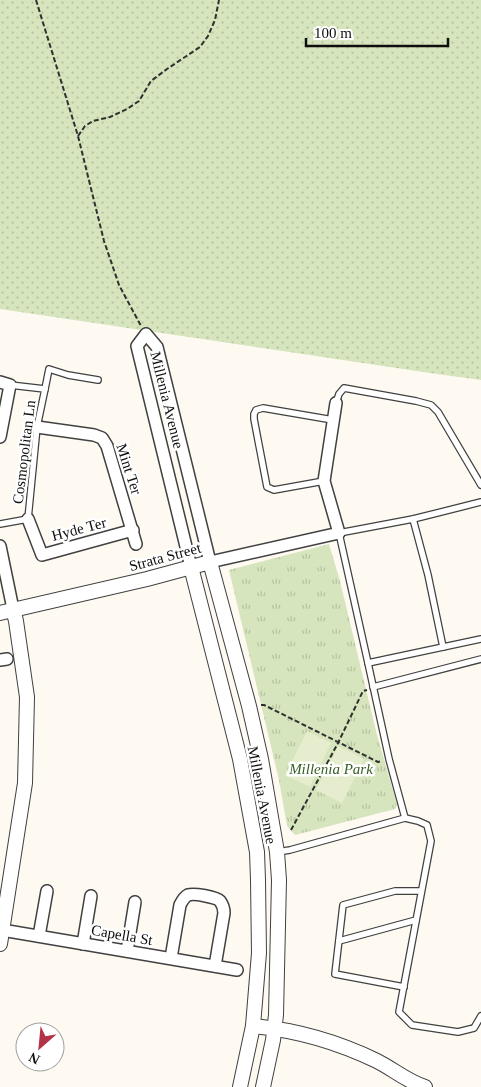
<svg xmlns="http://www.w3.org/2000/svg" width="481" height="1087" font-family="Georgia,serif">
	<defs>
		<pattern id="grass-dots" width="8" height="8" patternUnits="userSpaceOnUse" patternTransform="scale(1.25)"><rect width="8" height="8" fill="#d6e5bd"/><path d="M2 2h.1M6 6h.1" fill="none" stroke="#b6c3a1" stroke-width="1.8" stroke-linecap="round"/></pattern>
		<pattern id="park-tufts" width="24" height="20" patternUnits="userSpaceOnUse" patternTransform="scale(1.25)"><rect width="24" height="20" fill="#d6e5bd"/><path d="M3 7l-1-3M5 7V3M7 7l1-3M15 17l-1-3M17 17v-4M19 17l1-3" fill="none" stroke="#b6c3a1"/></pattern>
	</defs>
	<rect width="100%" height="100%" fill="#fefaf1"/>
	<polygon fill="url(#grass-dots)" points="0,0 481,0 481,380 430,373 0,309"/>
	<polygon fill="url(#park-tufts)" points="329,544 340,581 377,735 397,804 395,809 295,835 287,826 279,780 229,570"/>
	<g fill="#e6edce">
		<polygon points="307,731 331,743 310,787 285,775"/>
		<polygon points="338,746 364,759 342,803 316,790"/>
	</g>
	<g fill="none" stroke-linecap="round" stroke-linejoin="round">
		<g stroke="#414141" stroke-width="8">
			<g id="service">
				<polyline points="45,389 49,369 68,375 98,380"/>
				<polyline points="336,403 339,394 344,388 416,401 431,405 438,412 481,485"/>
				<polyline points="324,481 274,490 267,487 254,419 254,414 256,410 263,408 333,420"/>
				<polyline points="413,519 428,575 443,647"/>
				<polyline points="0,524 28,519 37,427 45,389 10,385"/>
				<polyline points="368,663 339,533 413,519 481,502"/>
				<polyline points="373,687 481,659"/>
				<polyline points="405,818 418,821 427,825 431,841 399,1012 412,1025 458,1032 474,1028 481,1016"/>
				<polyline points="277,852 290,850 405,818 389,759 368,663 481,639"/>
				<polyline points="339,941 416,920"/>
				<polyline points="404,987 335,974 343,905 395,891 421,891"/>
			</g>
		</g>
		<g stroke="#414141" stroke-width="14">
			<g id="minor">
				<polyline points="0,382 10,385 0,437"/>
				<polyline points="37,427 94,435 102,438 107,446 136,544"/>
				<polyline points="28,519 42,555 133,530"/>
				<polyline points="0,546 13,609"/>
				<polyline points="191,567 137,346 146,334 157,347 210,562 339,533 324,481 336,403"/>
				<polyline points="0,660 7,659"/>
				<polyline points="2,930 237,970"/>
				<polyline points="39,936 47,891"/>
				<polyline points="83,944 91,896"/>
				<polyline points="127,951 135,902"/>
				<path d="M 171,958 L 180,905 C 182,901 184,897 188,895 C 194,893 216,897 220,901 C 223,905 224,909 224,913 L 215,966"/>
			</g>
		</g>
		<g stroke="#414141" stroke-width="16">
			<g id="tertiary">
				<polyline points="191,567 240,759 257,852 258,880 259,953 253,1026 240,1087"/>
				<polyline points="0,613 147,579 210,562 249,706 261,759 277,852 279,880 276,1015 273,1040 263,1087"/>
				<polyline points="0,944 25,783 27,697 16,621 13,609"/>
				<path d="M 253,1026 C 296,1030 338,1042 377,1061 C 393,1069 408,1082 425,1087"/>
			</g>
		</g>
		<g stroke="#303030" stroke-width="2" stroke-dasharray="5 2.5" stroke-linecap="butt">
			<polyline points="36,0 78,136 104,241 119,285 141,326"/>
			<polyline points="78,136 85,126 93,121 110,117 127,109 139,101 151,81 167,69 200,47 208,36 215,20 219,0"/>
			<polyline points="261,705 264,705 378,762 382,761"/>
			<polyline points="291,830 338,743 363,691 367,690"/>
		</g>
		<use href="#service" stroke="#fff" stroke-width="5.5"/>
		<use href="#minor" stroke="#fff" stroke-width="11"/>
		<use href="#tertiary" stroke="#fff" stroke-width="14"/>
	</g>
	<g text-anchor="middle" stroke-width="5" stroke-linejoin="round" paint-order="stroke">
		<g font-size="15" fill="#0e0e0e" stroke="#fff">
			<text transform="translate(167 400) rotate(76)" y="5">Millenia Avenue</text>
			<text transform="translate(24 452) rotate(-83)" y="5">Cosmopolitan Ln</text>
			<text transform="translate(129 469) rotate(72)" y="5">Mint Ter</text>
			<text transform="translate(79 529) rotate(-15)" y="5">Hyde Ter</text>
			<text transform="translate(165 557) rotate(-15)" y="5">Strata Street</text>
			<text transform="translate(262 795) rotate(79)" y="5">Millenia Avenue</text>
			<text transform="translate(122 935) rotate(10)" y="5">Capella St</text>
		</g>
		<g font-size="15" font-style="italic" fill="#376024" stroke="#fff">
			<text x="331" y="774">Millenia Park</text>
		</g>
	</g>
	<g transform="translate(40 1047) rotate(207)"><circle r="24" fill="#ffffff" stroke="#9f9f9f"/>
	<path d="M0-4L9 19L0 12L-9 19Z" fill="#b23346"/>
	<text y="-8" font-size="14" font-weight="bold" text-anchor="middle" fill="#0e0e0e">N</text>
	</g>
	<path d="M306 38v8h142v-8" fill="none" stroke="#0e0e0e" stroke-width="2.5"/>
	<text x="314" y="38" font-size="15" fill="#0e0e0e" stroke="#ffffff" stroke-width="4" paint-order="stroke">100 m</text>
</svg>
